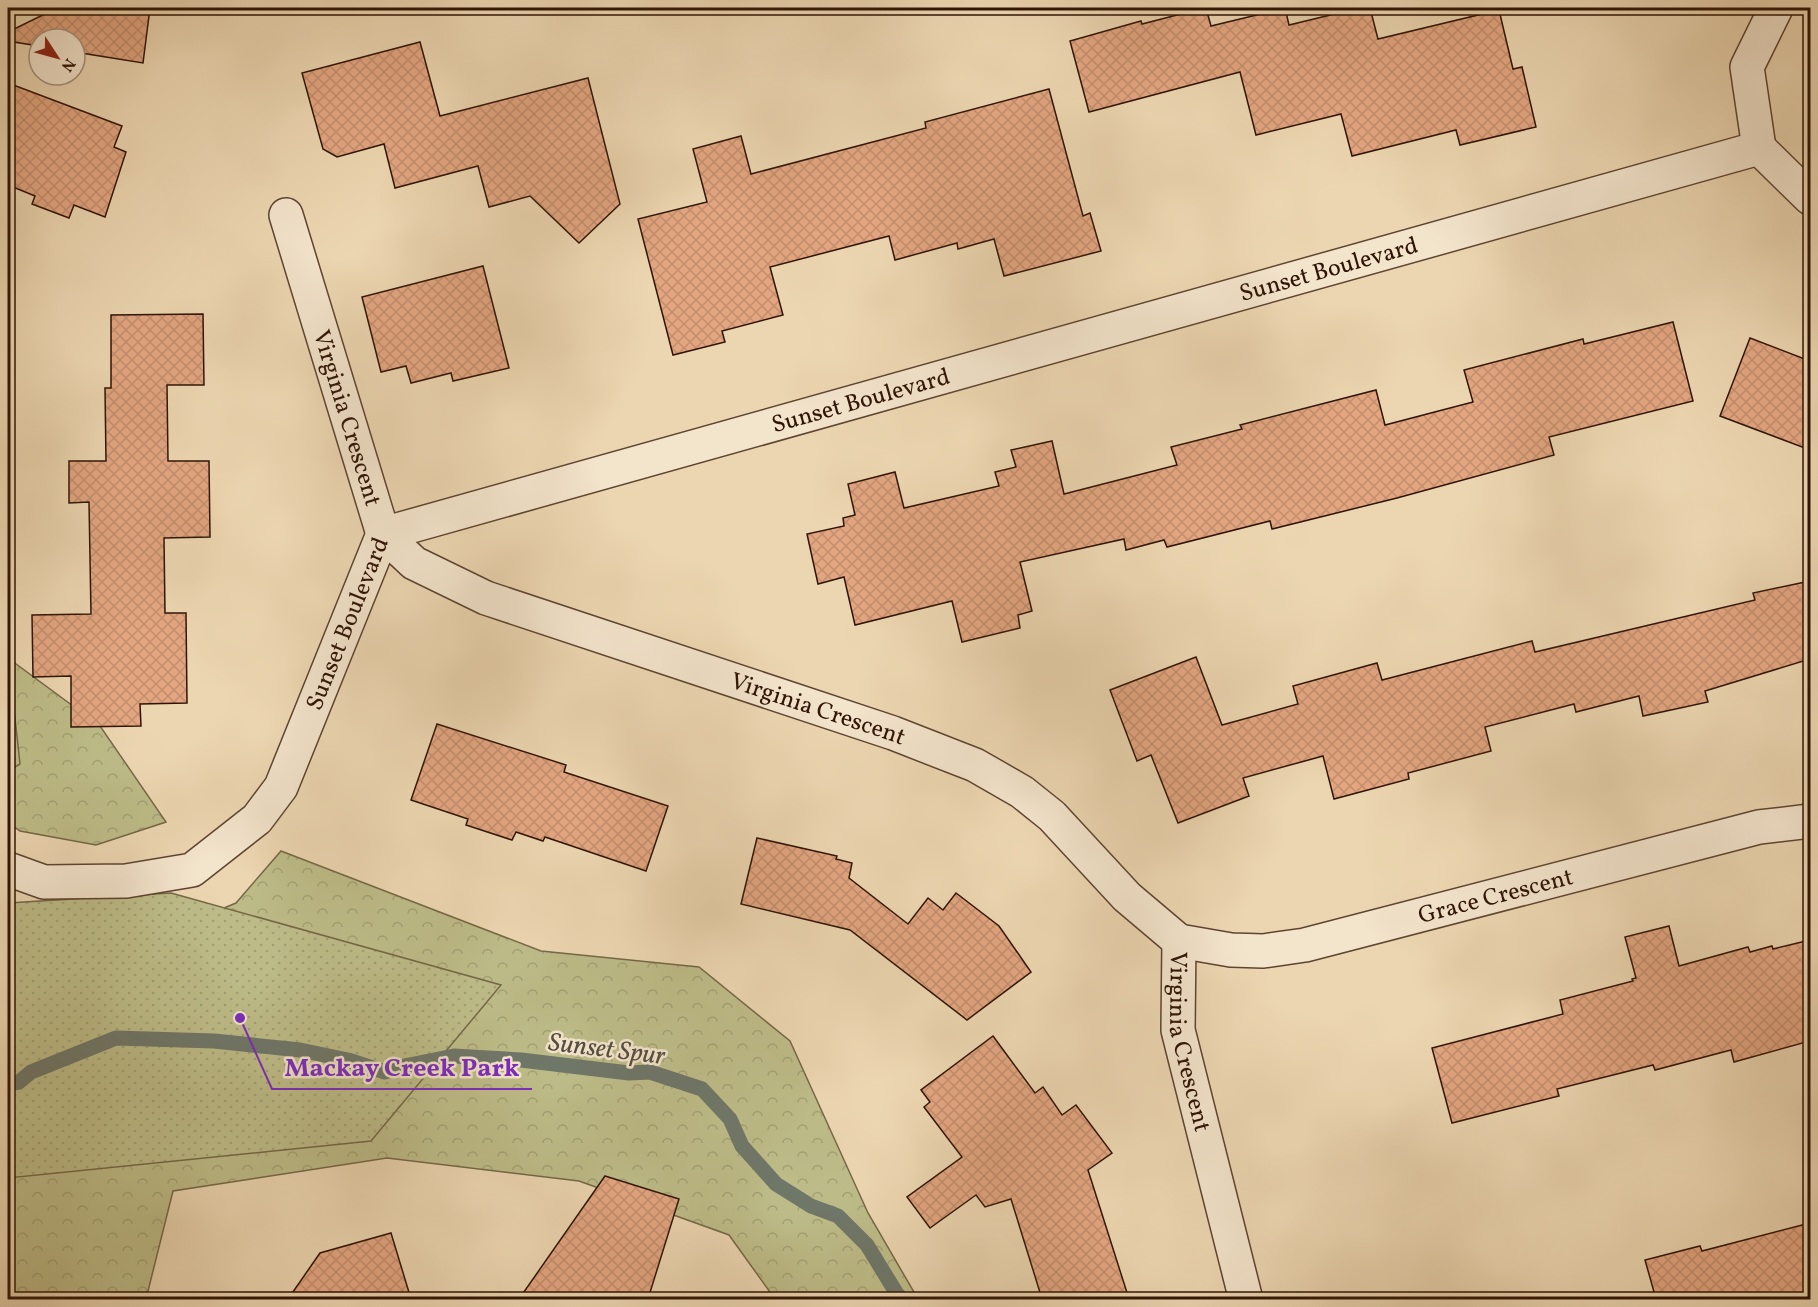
<svg xmlns="http://www.w3.org/2000/svg" width="1818" height="1307" font-family="Vollkorn,serif">
	<defs>
		<pattern id="forest-crowns" width="20" height="18" patternUnits="userSpaceOnUse" patternTransform="scale(1.5)"><rect width="20" height="18" fill="#bdbc88"/><path d="M2 6a3 3 0 1 1 6 0M12 15a3 3 0 1 1 6 0" fill="none" stroke="#a3a174"/></pattern>
		<pattern id="park-dots" width="8" height="8" patternUnits="userSpaceOnUse" patternTransform="scale(1.5)"><rect width="8" height="8" fill="#bdbc88"/><path d="M2 2h.1M6 6h.1" fill="none" stroke="#a3a174" stroke-width="1.8" stroke-linecap="round"/></pattern>
		<pattern id="building-cross-hatch" width="8" height="8" patternUnits="userSpaceOnUse" patternTransform="scale(1.5)"><rect width="8" height="8" fill="#e3a681"/><path d="M0 0l8 8M0 8l8-8" fill="none" stroke="#c38e6e"/></pattern>
	</defs>
	<rect width="100%" height="100%" fill="#ecd6b1"/>
	<filter id="stains"><feTurbulence type="fractalNoise" baseFrequency=".00333" numOctaves="4"/><feColorMatrix values="0 0 0 0 .2 0 0 0 0 .09 0 0 0 0 .02 0 0 0 .5 -.17"/></filter>
	<radialGradient id="worn" r=".72"><stop offset=".6" stop-color="#630" stop-opacity="0"/><stop offset="1" stop-color="#630" stop-opacity=".3"/></radialGradient>
	<g fill="url(#forest-crowns)" stroke="#766847" stroke-width="1.5">
		<polygon points="8,658 100,726 166,822 96,845 20,831 8,822"/>
		<polygon points="281,851 541,951 699,967 790,1041 868,1213 918,1299 775,1299 729,1235 579,1181 387,1158 173,1191 146,1299 8,1300 8,932 161,934 236,903"/>
	</g>
	<g fill="url(#park-dots)" stroke="#766847" stroke-width="1.5">
		<polygon points="8,654 20,764 8,771"/>
		<polygon points="171,893 501,985 371,1141 8,1178 8,903"/>
	</g>
	<g fill="none" stroke-linecap="round" stroke-linejoin="round">
		<polyline stroke="#6f7769" stroke-width="15" points="8,1084 19,1082 31,1072 116,1038 214,1041 300,1050 348,1060 385,1072 399,1067 454,1056 521,1060 629,1073 650,1072 702,1089 730,1119 742,1146 776,1184 811,1206 838,1216 867,1245 897,1294 903,1300"/>
	</g>
	<g fill="url(#building-cross-hatch)" stroke="#2f1406" stroke-width="1.5">
		<polygon points="57,8 150,8 143,63 75,52 75,39 39,39 39,46 8,41 8,32"/>
		<polygon points="1204,8 1206,8 1211,26 1285,8 1289,25 1359,8 1370,8 1378,39 1499,10 1513,69 1522,67 1536,127 1460,145 1456,130 1352,156 1341,114 1256,135 1240,72 1089,112 1070,41 1141,21 1142,24"/>
		<polygon points="420,42 440,116 588,78 620,204 579,243 530,196 489,207 478,166 395,188 384,144 337,157 323,149 302,73"/>
		<polygon points="8,83 122,126 114,147 126,152 105,217 74,205 69,218 32,204 35,196 8,185"/>
		<polygon points="1049,89 1083,216 1090,213 1101,251 1004,276 994,239 958,249 957,243 895,260 889,236 770,267 783,315 722,331 725,342 673,355 638,219 707,202 693,149 741,136 751,174 926,128 925,122"/>
		<polygon points="483,266 509,368 453,381 451,373 411,383 406,366 381,372 362,297"/>
		<polygon points="203,314 204,385 167,385 168,461 209,461 210,537 164,538 165,613 186,613 187,703 140,704 141,726 71,727 71,676 33,677 32,615 91,614 89,502 69,503 69,461 106,461 105,388 111,388 111,315"/>
		<polygon points="1673,322 1693,401 1549,437 1554,455 1397,498 1272,529 1270,521 1167,547 1164,540 1126,550 1124,539 1020,562 1032,611 1018,615 1020,628 962,642 952,601 855,625 844,577 818,584 807,534 844,526 843,518 855,515 848,484 895,472 904,508 999,486 995,472 1016,467 1011,450 1052,441 1064,494 1177,465 1171,447 1242,429 1240,425 1376,390 1385,425 1473,402 1464,370 1583,339 1584,344"/>
		<polygon points="1750,338 1810,361 1810,450 1720,416"/>
		<polygon points="1810,581 1810,659 1705,691 1708,702 1643,716 1639,696 1576,712 1574,704 1485,727 1491,751 1408,773 1409,779 1334,799 1323,756 1243,778 1249,796 1178,823 1151,755 1137,761 1110,690 1196,657 1222,725 1298,704 1293,686 1377,663 1382,680 1532,641 1535,652 1755,600 1753,593"/>
		<polygon points="437,724 566,765 564,772 668,806 646,871 545,837 543,841 516,832 512,840 466,825 468,819 411,800"/>
		<polygon points="757,838 837,856 836,859 852,863 849,878 908,924 928,898 943,910 956,893 999,926 1031,972 967,1020 850,930 741,904"/>
		<polygon points="1669,926 1679,966 1748,947 1750,952 1772,946 1773,949 1810,940 1810,1041 1734,1062 1731,1050 1655,1070 1653,1065 1557,1089 1559,1096 1452,1123 1432,1048 1563,1014 1560,1000 1633,981 1632,979 1636,978 1625,937"/>
		<polygon points="993,1036 1035,1093 1043,1087 1062,1115 1076,1105 1112,1153 1088,1170 1129,1299 1042,1299 1011,1199 985,1207 976,1195 930,1228 907,1197 962,1157 924,1107 930,1102 921,1090"/>
		<polygon points="605,1176 679,1199 648,1299 519,1299"/>
		<polygon points="1810,1223 1810,1299 1656,1299 1645,1260 1700,1246 1702,1251"/>
		<polygon points="391,1233 411,1299 288,1299 320,1253"/>
	</g>
	<g fill="none" stroke-linecap="round" stroke-linejoin="round">
		<g stroke="#5e4431" stroke-width="36">
			<g id="minor">
				<polyline points="1759,148 1747,67 1776,8"/>
				<polyline points="1759,148 1810,198"/>
				<path id="s1" d="M 286,215 L 383,534 L 414,563 L 486,598 L 893,733 L 975,765 L 1022,792 L 1052,816 L 1127,897 L 1179,941"/>
				<path id="s2" d="M 383,534 L 1759,148"/>
				<path id="s3" d="M 8,869 L 44,882 L 126,881 L 192,870 L 257,819 L 281,787 L 383,534"/>
				<path id="s4" d="M 1179,941 L 1231,950 L 1263,951 L 1305,945 L 1759,827 L 1810,821"/>
				<path id="s5" d="M 1179,941 L 1178,1030 L 1246,1300"/>
			</g>
		</g>
		<use href="#minor" stroke="#f3e4cc" stroke-width="33"/>
	</g>
	<g text-anchor="middle" stroke-width="5" stroke-linejoin="round" paint-order="stroke">
		<g font-size="24" fill="#2f1406" stroke="#f3e4cc">
			<text dy="8" stroke="none"><textPath href="#s2" startOffset="982">Sunset Boulevard</textPath></text>
			<text dy="8" stroke="none"><textPath href="#s2" startOffset="496">Sunset Boulevard</textPath></text>
			<text dy="8" stroke="none"><textPath href="#s1" startOffset="212">Virginia Crescent</textPath></text>
			<text dy="8" stroke="none"><textPath href="#s3" startOffset="486">Sunset Boulevard</textPath></text>
			<text dy="8" stroke="none"><textPath href="#s1" startOffset="806">Virginia Crescent</textPath></text>
			<text dy="8" stroke="none"><textPath href="#s4" startOffset="324">Grace Crescent</textPath></text>
			<text dy="8" stroke="none"><textPath href="#s5" startOffset="102">Virginia Crescent</textPath></text>
		</g>
		<g font-size="26" font-style="italic" fill="#544e40" stroke="#f3e4cc">
			<text transform="translate(607 1048) rotate(7)" y="9">Sunset Spur</text>
		</g>
	</g>
	<path fill="none" stroke="#7b2cbf" stroke-width="2" d="M240 1018L272 1089H532"/>
	<circle fill="#7b2cbf" stroke="#f3e4cc" stroke-width="2" cx="240" cy="1018" r="6"/>
	<g font-size="26" text-anchor="middle" font-weight="bold" fill="#7b2cbf" stroke="#f3e4cc" stroke-width="5" stroke-linejoin="round" paint-order="stroke">
		<text x="402" y="1076">Mackay Creek Park</text>
	</g>
	<rect width="1818" height="1307" fill="none" stroke="#ecd6b1" stroke-width="30"/>
	<rect x="9" y="9" width="1800" height="1289" fill="none" stroke="#2f1406" stroke-width="3"/>
	<rect x="15" y="15" width="1788" height="1277" fill="none" stroke="#2f1406" stroke-width="1.5"/>
	<g transform="translate(57 57) rotate(126)"><circle r="28" fill="#f3e4cc" stroke="#a5917d" stroke-width="1.5"/>
	<path d="M0-4.5L10 22L0 15L-10 22Z" fill="#8f2418"/>
	<text y="-9" font-size="16" font-weight="bold" text-anchor="middle" fill="#2f1406">N</text>
	</g>
	<rect width="100%" height="100%" filter="url(#stains)"/>
	<rect width="100%" height="100%" fill="url(#worn)"/>
</svg>
